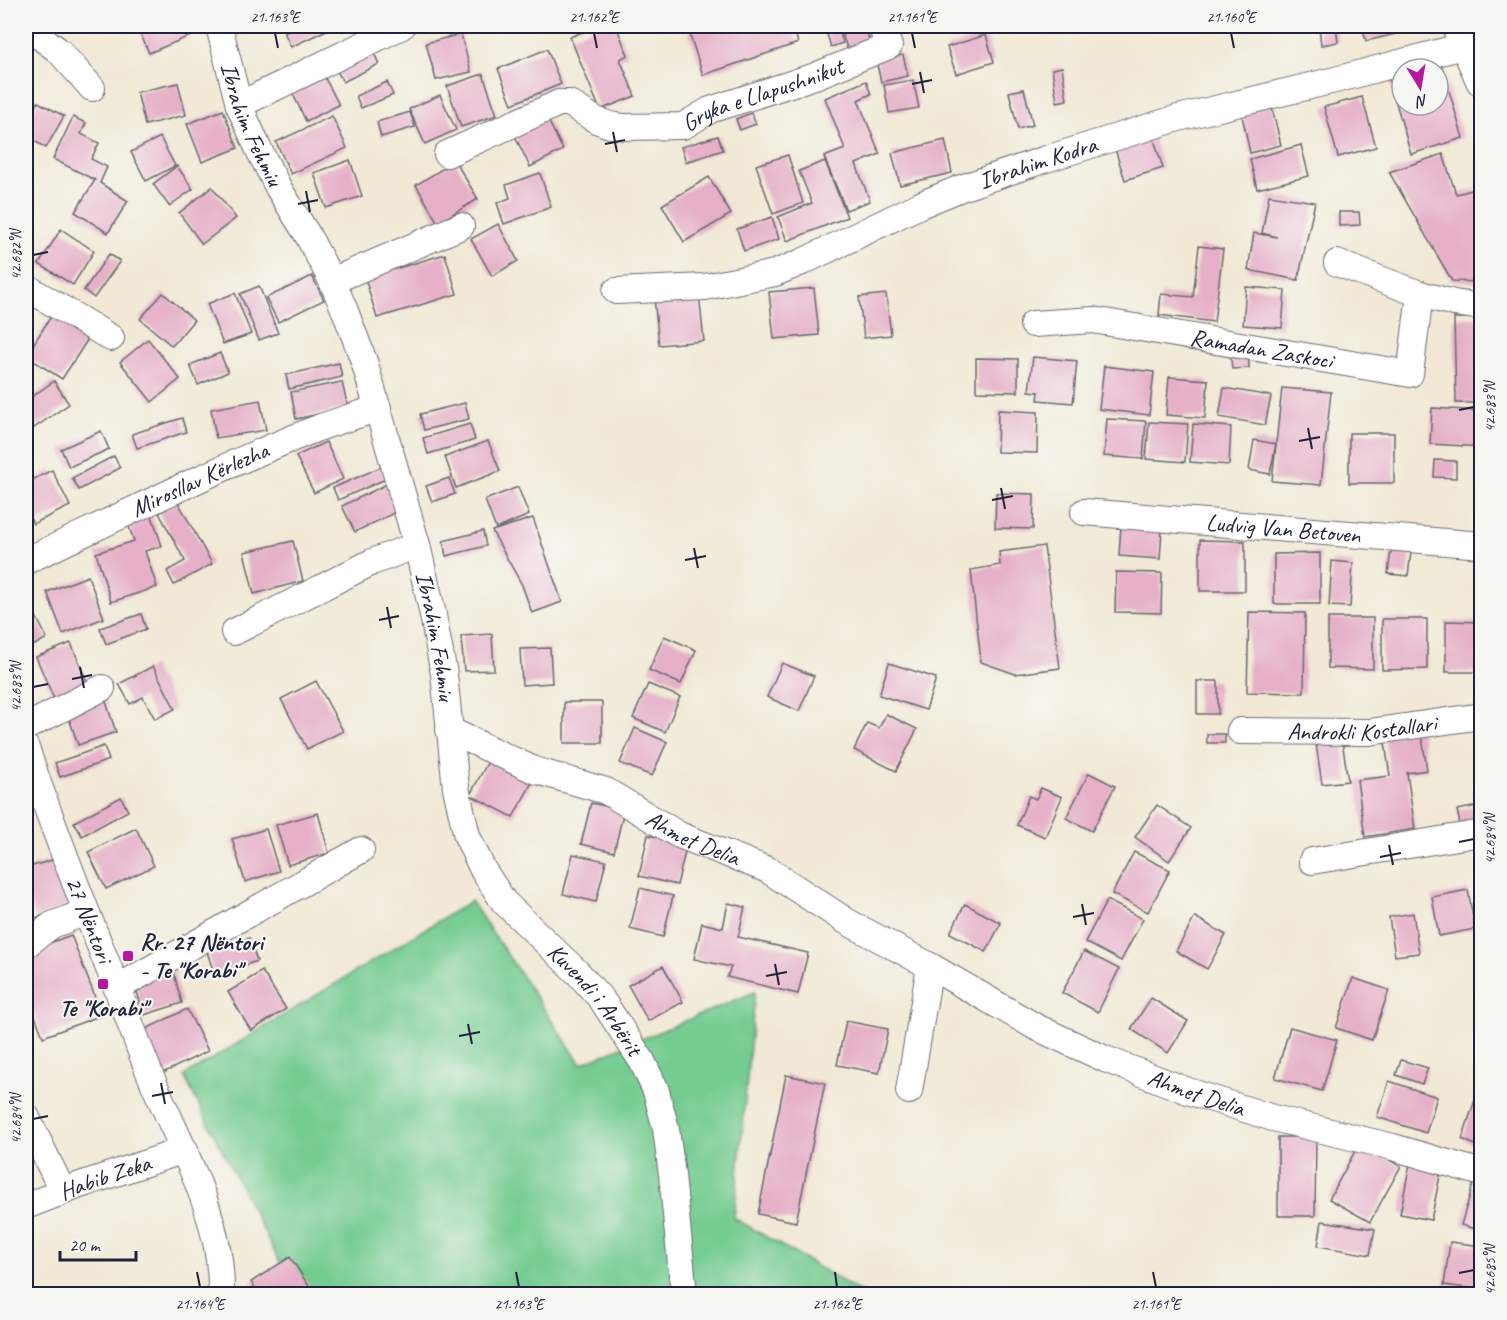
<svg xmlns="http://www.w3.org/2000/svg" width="1507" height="1320" font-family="Caveat,sans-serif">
	<rect width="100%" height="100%" fill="#f6f6f2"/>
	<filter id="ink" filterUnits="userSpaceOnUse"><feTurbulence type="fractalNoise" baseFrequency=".0167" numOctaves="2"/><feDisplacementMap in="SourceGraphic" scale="12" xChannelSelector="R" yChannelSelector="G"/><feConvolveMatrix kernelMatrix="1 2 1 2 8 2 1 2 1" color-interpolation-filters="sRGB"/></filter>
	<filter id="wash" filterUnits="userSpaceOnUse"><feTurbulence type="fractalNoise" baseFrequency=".008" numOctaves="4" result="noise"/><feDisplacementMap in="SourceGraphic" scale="24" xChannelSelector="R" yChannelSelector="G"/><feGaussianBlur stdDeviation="1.35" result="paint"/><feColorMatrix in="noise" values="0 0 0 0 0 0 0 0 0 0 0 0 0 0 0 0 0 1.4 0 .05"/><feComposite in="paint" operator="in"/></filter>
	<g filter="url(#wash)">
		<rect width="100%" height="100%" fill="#f1e9d5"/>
		<polygon fill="#75cc91" stroke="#4c7766" stroke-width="1.5" points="471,901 581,1064 755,992 734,1218 864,1294 296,1294 184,1076"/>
		<g id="blocks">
			<g fill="#e6b1c8" fill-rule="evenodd">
				<polygon points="137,26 205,26 207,29 149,53"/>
				<polygon points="298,26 335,26 291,47 284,32"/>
				<polygon points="598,26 616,26 628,55 620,59 635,96 600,110 570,37"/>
				<polygon points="710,26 816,26 795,33 798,43 703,75 689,32"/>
				<polygon points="839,26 864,26 871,44 849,53"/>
				<polygon points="1319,26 1336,26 1338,42 1321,45"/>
				<polygon points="1362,26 1403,26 1404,32 1366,41"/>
				<polygon points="838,27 843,43 831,47 826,31"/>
				<polygon points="461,34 471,72 436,80 426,43"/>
				<polygon points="986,35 994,62 956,74 947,47"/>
				<polygon points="371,47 379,64 343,82 334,65"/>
				<polygon points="547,49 561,84 512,104 498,69"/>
				<polygon points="903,55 908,76 881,82 876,60"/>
				<path d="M 1439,57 L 1463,138 L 1411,154 L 1387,72 ZM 1402,69 L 1438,69 L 1438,105 L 1402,105 Z"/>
				<polygon points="1062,67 1067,100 1057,102 1052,69"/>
				<polygon points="483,74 497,115 461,127 447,86"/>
				<polygon points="324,76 339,105 306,121 292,92"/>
				<polygon points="913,80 919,108 889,113 884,85"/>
				<polygon points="866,81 871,94 858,100 880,154 856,164 870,201 846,210 824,157 845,149 825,98"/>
				<polygon points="387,82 393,95 361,108 356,96"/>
				<polygon points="178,83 186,115 145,125 137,92"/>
				<polygon points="1024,89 1033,125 1018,129 1009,92"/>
				<polygon points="440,95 456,130 425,144 409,109"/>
				<polygon points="1362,97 1376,147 1338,157 1324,107"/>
				<polygon points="38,102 64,116 46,148 26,136 26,126"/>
				<polygon points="1271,104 1281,145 1250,153 1241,111"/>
				<polygon points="223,110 238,148 202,162 187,124"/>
				<polygon points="410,112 415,127 381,137 377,122"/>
				<polygon points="751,113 756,124 740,130 736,119"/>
				<polygon points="332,116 347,148 291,174 276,142"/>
				<polygon points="73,117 86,123 81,134 99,143 91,159 107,167 100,183 128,201 108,233 75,212 95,180 53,159"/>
				<polygon points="547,118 563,150 530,167 514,134"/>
				<polygon points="1152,133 1163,168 1125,180 1114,146"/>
				<polygon points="718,136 723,150 686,162 681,147"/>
				<polygon points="160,137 175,166 146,181 131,152"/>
				<polygon points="945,140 952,173 900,185 892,153"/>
				<polygon points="1301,145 1309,176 1257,189 1250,159"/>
				<polygon points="1443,154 1456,194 1476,189 1482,207 1482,282 1452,281 1389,172"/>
				<polygon points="788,155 803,203 773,214 756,165"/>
				<polygon points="350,160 362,196 326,208 314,173"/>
				<polygon points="455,161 478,199 438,223 416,185"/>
				<polygon points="825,161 847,217 787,241 778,217 812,203 799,171"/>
				<polygon points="177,166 193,189 169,206 153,184"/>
				<polygon points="540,173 551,207 504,224 497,203 510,198 506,185"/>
				<polygon points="709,177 731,214 684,242 662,205"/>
				<polygon points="212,187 236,218 202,244 179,213"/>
				<polygon points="1269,195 1315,202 1298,280 1248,270 1254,233 1277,237 1262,233"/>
				<polygon points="1339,212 1359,212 1360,225 1339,226"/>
				<polygon points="772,217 779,239 744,251 737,229"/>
				<polygon points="498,224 518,261 492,276 471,239"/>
				<polygon points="61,229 94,251 73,285 39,264"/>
				<polygon points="1199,246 1223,249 1214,322 1159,315 1161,294 1193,297"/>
				<polygon points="109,254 120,261 94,298 84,290"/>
				<polygon points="445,254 457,294 377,318 365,278"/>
				<polygon points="312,276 324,300 278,322 266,298"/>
				<polygon points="259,286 278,333 259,340 240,294"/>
				<polygon points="1246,287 1285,290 1282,328 1243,325"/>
				<polygon points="814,288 819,335 774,339 769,292"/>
				<polygon points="163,293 194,320 172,346 140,319"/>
				<polygon points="235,293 251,334 223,344 207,304"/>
				<polygon points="699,294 704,341 659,345 654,298"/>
				<polygon points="886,294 891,335 864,338 859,297"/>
				<polygon points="53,313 90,336 62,379 26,356"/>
				<polygon points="1454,318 1482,318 1482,403 1456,403"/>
				<polygon points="148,339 180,379 152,402 120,362"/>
				<polygon points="1248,350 1249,368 1232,369 1230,351"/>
				<polygon points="220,353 228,372 198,385 190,365"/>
				<polygon points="1033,357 1077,361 1073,403 1038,400 1039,392 1029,391"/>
				<polygon points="976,358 1018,359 1018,392 976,391"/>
				<polygon points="339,363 342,377 289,389 286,375"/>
				<polygon points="1104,366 1154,372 1149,415 1099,409"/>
				<polygon points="1169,377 1208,380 1205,418 1166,415"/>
				<polygon points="54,381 69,404 34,428 26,416 26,401"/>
				<polygon points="342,382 348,408 296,419 291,392"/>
				<polygon points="1224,388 1271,396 1265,425 1219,417"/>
				<polygon points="1282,388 1331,392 1321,485 1272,481"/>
				<polygon points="260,400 266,430 216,438 211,409"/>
				<polygon points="465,403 469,419 424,430 420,414"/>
				<polygon points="1432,408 1482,411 1482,447 1430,444"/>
				<polygon points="998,410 1038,412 1037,453 997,452"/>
				<polygon points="182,418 186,432 137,448 132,434"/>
				<polygon points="1107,419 1146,421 1143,459 1104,456"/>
				<polygon points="1149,422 1188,424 1185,462 1146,459"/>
				<polygon points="470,424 475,440 428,454 423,438"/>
				<polygon points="1193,424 1231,427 1229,465 1190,462"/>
				<polygon points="101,431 109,449 69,467 61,449"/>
				<rect x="1349" y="433" width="45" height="50"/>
				<polygon points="1254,440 1276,444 1270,474 1249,470"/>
				<polygon points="488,441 500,471 456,488 445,457"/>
				<polygon points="326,442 343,479 314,493 296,456"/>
				<polygon points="114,456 120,468 79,490 72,478"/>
				<polygon points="1435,460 1456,461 1456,478 1434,477"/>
				<polygon points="383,466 388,478 338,500 333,488"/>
				<polygon points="1476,467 1482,467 1482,501 1478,502"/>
				<polygon points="52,470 70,506 33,524 26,509 26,483"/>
				<polygon points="449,478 455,494 432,502 426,486"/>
				<polygon points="389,483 402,509 355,532 342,506"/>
				<polygon points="518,487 529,515 496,529 485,500"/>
				<polygon points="996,493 1034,494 1033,529 995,528"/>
				<polygon points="178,502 212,564 174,585 167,571 185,561 159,513"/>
				<polygon points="151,513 162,546 145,551 157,587 111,602 96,553 134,541 127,521"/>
				<polygon points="533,518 562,602 532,613 522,585 492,531"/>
				<polygon points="1121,526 1162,529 1160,559 1119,556"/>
				<polygon points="483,531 486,546 446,556 443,541"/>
				<polygon points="1200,540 1245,541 1245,591 1200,591"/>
				<polygon points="293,541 303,581 254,594 244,552"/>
				<polygon points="1044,546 1060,668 1015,674 981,662 971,570 1000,565 999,552"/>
				<polygon points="1391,550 1411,552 1408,576 1388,574"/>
				<polygon points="1320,553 1320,604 1274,604 1274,554"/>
				<polygon points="1332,561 1353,563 1350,607 1329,606"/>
				<polygon points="1116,572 1162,573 1161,613 1115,612"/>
				<polygon points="88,576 104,618 63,634 47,592"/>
				<polygon points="26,597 47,638 26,650"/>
				<polygon points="1249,612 1305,613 1304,693 1247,692"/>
				<polygon points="141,614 146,629 106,644 100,628"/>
				<polygon points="1328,618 1373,618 1373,669 1328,668"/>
				<polygon points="1382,619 1427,619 1427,669 1382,670"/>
				<polygon points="1446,621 1482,622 1482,672 1446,672"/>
				<polygon points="492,634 494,670 464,671 461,636"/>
				<polygon points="664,636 696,650 681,684 649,670"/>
				<polygon points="71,643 88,684 54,699 36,657"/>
				<polygon points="550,648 552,683 522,685 520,649"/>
				<polygon points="782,663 814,676 799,711 767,697"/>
				<polygon points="889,663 936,678 926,710 879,695"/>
				<polygon points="153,666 175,709 155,719 143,697 130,704 119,684"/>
				<polygon points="316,681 343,731 307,749 281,699"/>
				<rect x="1197" y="681" width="21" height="33"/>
				<polygon points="648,684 680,697 665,732 633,718"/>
				<polygon points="104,696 116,732 78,745 66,709"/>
				<rect x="564" y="702" width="38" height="41"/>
				<polygon points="886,714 917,729 896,771 854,750 867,723 879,728"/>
				<polygon points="635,728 667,742 652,776 620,763"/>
				<polygon points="1421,730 1427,770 1407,773 1415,829 1365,837 1357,780 1390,776 1384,736"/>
				<rect x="1207" y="734" width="18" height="9"/>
				<polygon points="1342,740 1348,781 1322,784 1316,744"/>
				<polygon points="104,746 109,760 60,777 55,763"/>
				<polygon points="491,756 534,779 513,817 470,795"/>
				<polygon points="1089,773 1115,786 1092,831 1066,818"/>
				<polygon points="1041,788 1062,797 1045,837 1017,825 1029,796 1036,799"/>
				<polygon points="1482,796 1482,825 1461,830 1457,810 1478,806 1476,797"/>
				<polygon points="121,797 128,811 82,836 74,822"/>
				<polygon points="591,803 624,810 614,852 581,844"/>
				<polygon points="1157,805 1191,828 1169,861 1135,837"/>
				<polygon points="318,813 329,853 288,865 276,825"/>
				<polygon points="136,828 154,866 106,889 88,852"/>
				<polygon points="266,829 279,871 245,882 232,839"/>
				<polygon points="648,835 687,844 677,885 639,876"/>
				<polygon points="1134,852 1170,870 1148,912 1112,894"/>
				<polygon points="573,854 606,861 596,902 563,894"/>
				<polygon points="59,858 74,906 35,918 26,888 26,868"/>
				<polygon points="640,888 673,896 663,937 630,929"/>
				<polygon points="1468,890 1475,929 1439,936 1432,897"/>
				<polygon points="1107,900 1143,919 1121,961 1085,942"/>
				<polygon points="728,903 745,907 738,937 808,953 798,994 727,977 731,967 694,959 702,923 723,928"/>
				<polygon points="965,904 1001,923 986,952 950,933"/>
				<polygon points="1413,913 1419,953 1395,956 1389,917"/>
				<polygon points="1195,917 1226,935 1207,969 1176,951"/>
				<polygon points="71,935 102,1015 43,1037 26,992 26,952"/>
				<polygon points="249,938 257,961 215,976 207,952"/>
				<polygon points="1084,951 1119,969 1098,1012 1062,993"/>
				<polygon points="663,966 683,1002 648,1021 628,985"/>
				<polygon points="173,970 182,1003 144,1015 134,982"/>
				<polygon points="262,971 286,1009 251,1031 228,992"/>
				<polygon points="1353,978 1389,990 1372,1040 1336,1028"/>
				<polygon points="1151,998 1188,1021 1168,1053 1131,1029"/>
				<polygon points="187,1009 208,1051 163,1073 142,1031"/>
				<polygon points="846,1021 888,1029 879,1073 837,1065"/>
				<polygon points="1290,1027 1337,1040 1322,1091 1275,1078"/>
				<polygon points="1401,1060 1428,1068 1422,1084 1396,1075"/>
				<polygon points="786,1075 825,1083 796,1222 758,1214"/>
				<polygon points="1389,1081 1437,1097 1426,1133 1377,1117"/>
				<polygon points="1476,1097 1482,1099 1482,1148 1462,1139"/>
				<polygon points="1278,1137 1316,1137 1315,1216 1278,1216"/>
				<polygon points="1359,1144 1401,1166 1370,1222 1329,1199"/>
				<polygon points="1410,1164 1441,1171 1431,1220 1400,1214"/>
				<polygon points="1475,1178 1482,1180 1482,1231 1461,1225"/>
				<polygon points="1322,1221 1375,1229 1370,1255 1318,1246"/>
				<polygon points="1450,1242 1482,1246 1482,1290 1444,1285"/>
				<polygon points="290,1257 314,1294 258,1294 251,1282"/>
			</g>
		</g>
	</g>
	<g filter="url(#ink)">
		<use href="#blocks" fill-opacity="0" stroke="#6a6871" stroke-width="1.5"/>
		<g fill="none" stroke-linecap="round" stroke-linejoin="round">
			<g stroke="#6a6871" stroke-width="28">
				<g id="minor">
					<polyline points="26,26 59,51 92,88"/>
					<path id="s1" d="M 219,26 L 239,105 L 258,148 L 279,189 L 307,234 L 332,281 L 345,311 L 364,361 L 417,545 L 432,610 L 444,674 L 456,788 L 467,836 L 483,870 L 504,902 L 578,973 L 602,1000 L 642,1061 L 656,1091 L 666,1129 L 672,1175 L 684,1294"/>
					<polyline points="239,105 402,26"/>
					<path id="s2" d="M 447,154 L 559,103 L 569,103 L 596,120 L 610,125 L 624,127 L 683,126 L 710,110 L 815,76 L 889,46 L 881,26"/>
					<polyline points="1337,263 1420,294 1454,303 1482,307"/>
					<polyline points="332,281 461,226"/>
					<polyline points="26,287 111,338"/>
					<path id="s3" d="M 616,291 L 705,287 L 775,273 L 802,262 L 920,205 L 961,188 L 1046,159 L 1178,118 L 1339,79 L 1467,45"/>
					<path id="s4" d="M 1033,324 L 1093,320 L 1410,374 L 1420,294"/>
					<path id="s5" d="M 1084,512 L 1482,545"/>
					<path id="s6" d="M 26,561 C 121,516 215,469 313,430 C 334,422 356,416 378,408"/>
					<polyline points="234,632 372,562 417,545"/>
					<polyline points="26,727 102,688"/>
					<path id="s7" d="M 449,730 L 534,770 L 606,791 L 679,835 L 768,870 L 846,921 L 930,966 L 1036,1027 L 1105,1059 L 1188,1091 L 1273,1118 L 1393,1147 L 1482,1173"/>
					<path id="s8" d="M 1240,731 L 1369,732 L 1482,716"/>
					<path id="s9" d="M 26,748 C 53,828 84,907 116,986 C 127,1013 136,1040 147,1067 C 176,1141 223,1212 221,1294"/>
					<polyline points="1312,861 1482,833"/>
					<polyline points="26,945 52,925 86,912"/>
					<polyline points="117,988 361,850"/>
					<polyline points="909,1091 930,966"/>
					<polyline points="26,1116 63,1192"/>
					<path id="s10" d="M 26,1206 L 80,1185 L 185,1150"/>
				</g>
			</g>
			<g stroke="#6a6871" stroke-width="34">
				<polyline id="major" points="1458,26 1482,80"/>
			</g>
			<use href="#minor" stroke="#fff" stroke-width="26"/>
			<use href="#major" stroke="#fff" stroke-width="32"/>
		</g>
	</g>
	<path fill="none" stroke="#22223b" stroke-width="2" d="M 275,33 L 278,48M 594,33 L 597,48M 912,33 L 915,48M 1231,33 L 1234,48M 920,72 L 924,93M 912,84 L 932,80M 613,132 L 617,152M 605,144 L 625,140M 306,191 L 310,212M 298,204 L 318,200M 33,255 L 48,252M 1459,410 L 1474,407M 1308,428 L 1312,449M 1299,441 L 1320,437M 1001,488 L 1005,509M 992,500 L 1013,496M 694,548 L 698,568M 685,560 L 706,556M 387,607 L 391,628M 379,620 L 399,616M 80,667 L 84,688M 72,679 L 92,675M 33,687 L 48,684M 1459,842 L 1474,839M 1389,845 L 1393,865M 1380,857 L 1401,853M 1082,904 L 1086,925M 1073,917 L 1094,913M 775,964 L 779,985M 766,976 L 787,972M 468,1024 L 472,1044M 459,1036 L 480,1032M 161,1083 L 165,1104M 152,1096 L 173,1092M 33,1119 L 48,1116M 197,1272 L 200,1287M 516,1272 L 519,1287M 835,1272 L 837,1287M 1153,1272 L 1156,1287M 1459,1273 L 1474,1270"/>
	<g fill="#b5179e" stroke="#f6f6f2" stroke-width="2">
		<rect x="122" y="950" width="12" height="12" rx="3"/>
		<rect x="97" y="978" width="12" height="12" rx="3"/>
	</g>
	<g text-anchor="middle" stroke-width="4.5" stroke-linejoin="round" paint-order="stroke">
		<g font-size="24" fill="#22223b" stroke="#f6f6f2">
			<text dy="8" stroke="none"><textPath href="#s2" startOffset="339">Gryka e Llapushnikut</textPath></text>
			<text dy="8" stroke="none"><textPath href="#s1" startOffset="104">Ibrahim Fehmiu</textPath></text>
			<text dy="8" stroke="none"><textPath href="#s3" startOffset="446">Ibrahim Kodra</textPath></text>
			<text dy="8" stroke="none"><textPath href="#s4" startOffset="231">Ramadan Zaskoci</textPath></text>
			<text dy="8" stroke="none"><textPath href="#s6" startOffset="192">Mirosllav Kërlezha</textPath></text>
			<text dy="8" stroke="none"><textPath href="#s5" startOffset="200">Ludvig Van Betoven</textPath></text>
			<text dy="8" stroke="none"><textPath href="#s1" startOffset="652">Ibrahim Fehmiu</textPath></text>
			<text dy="8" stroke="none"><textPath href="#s8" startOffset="122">Androkli Kostallari</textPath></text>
			<text dy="8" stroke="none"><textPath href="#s7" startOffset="268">Ahmet Delia</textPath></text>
			<text dy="8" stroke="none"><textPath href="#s9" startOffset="183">27 Nëntori</textPath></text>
			<text dy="8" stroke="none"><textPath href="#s1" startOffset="1064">Kuvendi i Arbërit</textPath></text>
			<text dy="8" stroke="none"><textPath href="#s7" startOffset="834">Ahmet Delia</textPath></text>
			<text dy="8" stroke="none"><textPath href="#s10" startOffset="84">Habib Zeka</textPath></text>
		</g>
		<g font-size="24" font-weight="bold" fill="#22223b" stroke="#f6f6f2" text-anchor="start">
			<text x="140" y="950">Rr. 27 Nëntori<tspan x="140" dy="28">- Te "Korabi"</tspan></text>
			<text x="103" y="1016" text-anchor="middle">Te "Korabi"</text>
		</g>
	</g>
	<rect width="1507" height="1320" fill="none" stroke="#f6f6f2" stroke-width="66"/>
	<g transform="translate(1420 87) rotate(169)"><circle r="28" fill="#f6f6f2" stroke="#a1a1a9" stroke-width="1.5"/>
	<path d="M0-4.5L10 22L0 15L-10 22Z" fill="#b5179e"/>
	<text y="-9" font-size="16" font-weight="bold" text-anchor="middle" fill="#22223b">N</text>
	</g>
	<path d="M60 1251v9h76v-9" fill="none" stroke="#22223b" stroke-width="3"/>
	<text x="69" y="1251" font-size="18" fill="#22223b" stroke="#f6f6f2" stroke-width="4.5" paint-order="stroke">20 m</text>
	<rect x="33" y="33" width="1441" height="1254" fill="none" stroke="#22223b" stroke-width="2"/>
	<g font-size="15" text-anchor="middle" fill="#22223b">
		<text x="275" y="22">21.163°E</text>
		<text x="594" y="22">21.162°E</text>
		<text x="912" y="22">21.161°E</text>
		<text x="1231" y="22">21.160°E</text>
		<text transform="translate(16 255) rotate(-90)" y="5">42.682°N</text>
		<text transform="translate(1490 407) rotate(-90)" y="5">42.683°N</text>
		<text transform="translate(16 687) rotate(-90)" y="5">42.683°N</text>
		<text transform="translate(1490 839) rotate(-90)" y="5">42.684°N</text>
		<text transform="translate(16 1119) rotate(-90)" y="5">42.684°N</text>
		<text transform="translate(1490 1270) rotate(-90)" y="5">42.685°N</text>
		<text x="200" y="1309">21.164°E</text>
		<text x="519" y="1309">21.163°E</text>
		<text x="837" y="1309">21.162°E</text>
		<text x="1156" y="1309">21.161°E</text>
	</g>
</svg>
